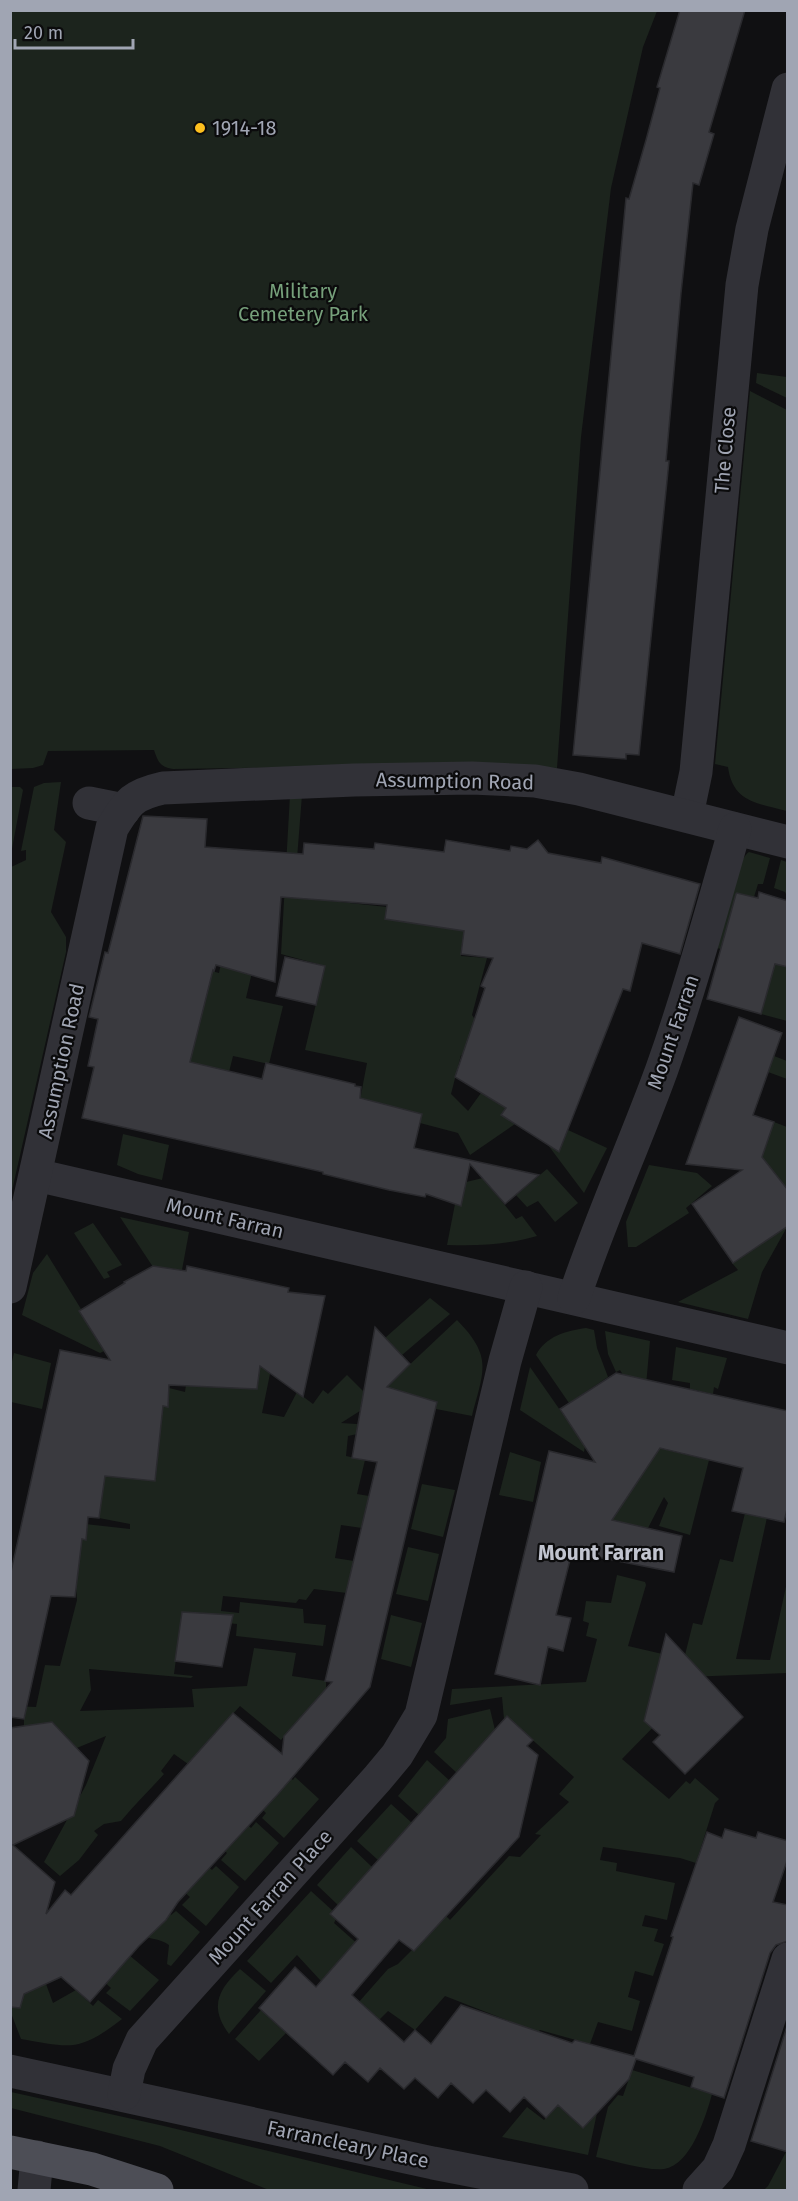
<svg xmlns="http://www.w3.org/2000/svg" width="798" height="2201" font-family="'Fira Sans',sans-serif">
	<rect width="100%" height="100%" fill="#101012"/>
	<g fill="#1c241d">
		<path d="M 10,11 L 657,11 L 643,47 L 611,188 L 581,437 L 557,768 L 461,765 L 173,769 C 160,767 158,762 154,750 L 48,751 L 43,765 L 33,768 L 11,769 Z"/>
		<polygon points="757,373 787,377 787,398 756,383"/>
		<path d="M 750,391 L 787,410 L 787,811 C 758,803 733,803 728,767 L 715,764 Z"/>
		<polygon points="61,782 54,830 66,842 51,912 66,937 66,952 11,1195 11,867 26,860 26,850 21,851 34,787 44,783"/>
		<polygon points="10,787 20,787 23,790 11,854"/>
		<polygon points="290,795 302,795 294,897 387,907 465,931 461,956 487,958 472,1015 474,1018 488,1023 480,1061 461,1055 451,1094 468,1111 481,1093 506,1108 501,1115 515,1124 470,1155 458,1133 420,1123 422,1114 360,1100 367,1063 305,1050 325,966 281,954"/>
		<path d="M 749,852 L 770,858 L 763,884 L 758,884 L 754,897 L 737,893 L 722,949 L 716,948 C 721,928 734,862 749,852 Z"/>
		<polygon points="781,860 787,862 787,896 785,892 774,888"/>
		<polygon points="221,963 253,968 246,998 283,1006 269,1064 233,1056 229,1072 192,1087 139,978 187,964 219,973"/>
		<polygon points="772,963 787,967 787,1021 761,1014"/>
		<polygon points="774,1056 787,1061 787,1079 768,1072"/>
		<polygon points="774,1122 787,1127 787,1227 762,1272 748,1319 678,1302 738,1270 732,1263 779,1231 740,1174 756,1137"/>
		<polygon points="568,1130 607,1148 584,1193 548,1145"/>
		<polygon points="123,1134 169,1145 162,1180 138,1174 117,1165"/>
		<polygon points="649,1165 697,1173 712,1186 686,1208 689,1213 636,1247 628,1247 626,1222"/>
		<polygon points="547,1169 578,1203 555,1222 538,1201 527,1207 516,1195"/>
		<path d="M 483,1178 L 516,1219 L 522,1216 L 537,1236 C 505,1245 480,1246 447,1245 L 455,1204 L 466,1182 Z"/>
		<polygon points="120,1217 189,1232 182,1270 160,1267 155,1270"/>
		<polygon points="93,1223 122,1265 107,1272 110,1277 104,1279 74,1233"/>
		<polygon points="47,1254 81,1309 79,1311 104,1351 100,1353 22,1315 33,1273"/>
		<polygon points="430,1298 450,1314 402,1355 385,1338"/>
		<path d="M 457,1320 C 493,1357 484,1370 472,1416 L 436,1409 L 437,1402 L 393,1392 L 386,1387 Z"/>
		<path d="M 586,1328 L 594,1330 L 597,1348 L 608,1377 L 569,1403 L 536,1355 C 546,1336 566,1331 586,1328 Z"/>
		<polygon points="605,1331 650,1341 644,1408 620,1370 616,1372 608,1354"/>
		<polygon points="676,1347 727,1358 718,1389 714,1387 713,1394 690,1389 690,1383 672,1380"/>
		<polygon points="14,1353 51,1363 42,1409 11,1402 11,1366"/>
		<path d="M 239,1362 L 271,1369 L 262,1413 L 284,1417 L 297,1392 L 313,1404 L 323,1390 L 328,1394 L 347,1375 L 374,1402 L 341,1423 L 372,1425 L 357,1434 L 348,1436 L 346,1456 L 365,1460 L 357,1494 L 369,1496 L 362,1528 L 341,1525 L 335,1558 L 354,1561 L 347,1593 L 314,1589 L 306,1600 L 299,1599 L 296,1603 L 223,1596 L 221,1611 L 239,1613 L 240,1602 L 303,1609 L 304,1623 L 326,1625 L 323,1646 L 236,1636 L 237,1624 L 207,1621 L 176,1659 L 174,1674 L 193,1676 L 191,1678 L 89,1669 L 91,1690 L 80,1711 L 194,1707 L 192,1689 L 247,1686 L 254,1648 L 296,1653 L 292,1676 L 326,1681 L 326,1691 L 281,1740 L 240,1706 L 188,1764 L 174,1754 L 161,1771 L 164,1774 C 150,1790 135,1804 121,1821 L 104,1824 L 94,1831 L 98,1835 L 79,1860 L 60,1876 L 44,1862 L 86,1785 L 106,1736 L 40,1763 L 24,1741 L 24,1714 L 11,1706 L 36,1707 L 45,1665 L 60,1666 L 77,1600 L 76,1586 L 64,1586 L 74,1538 L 85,1540 L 76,1523 L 130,1529 L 130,1524 L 99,1518 L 101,1502 L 87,1500 L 144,1405 L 168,1407 L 169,1388 L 185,1392 L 189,1364 Z"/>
		<polygon points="530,1367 585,1446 584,1452 520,1410"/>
		<polygon points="608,1436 709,1460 690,1535 659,1526 668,1503 664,1497 648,1528 611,1520 603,1464 593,1461"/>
		<polygon points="510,1452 541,1462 533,1502 499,1495"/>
		<polygon points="422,1484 455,1490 443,1537 411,1529"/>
		<polygon points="746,1509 768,1513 736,1659 770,1660 787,1582 787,1673 687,1677 666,1714 622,1759 669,1799 686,1781 690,1784 695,1778 719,1799 715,1803 696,1863 680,1858 603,1847 600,1860 617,1863 616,1871 675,1883 667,1920 645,1915 642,1926 658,1929 654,1941 664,1944 653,1976 635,1971 628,1997 640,2001 632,2031 598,2022 590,2044 540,2030 523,2049 509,2021 445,1996 415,2030 388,2011 379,2020 358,2003 388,1969 398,1964 446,1916 450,1920 509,1856 520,1857 541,1835 535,1834 569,1802 559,1794 574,1777 507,1717 504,1719 502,1697 450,1705 452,1689 586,1682 597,1639 586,1636 589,1623 583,1621 586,1601 611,1603 617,1575 645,1582 646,1585 628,1646 684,1659 693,1623 702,1625 720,1559 733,1562"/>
		<polygon points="408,1547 439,1554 428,1601 396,1594"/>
		<polygon points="391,1615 422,1623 411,1667 381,1659"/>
		<polygon points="490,1709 495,1730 488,1737 496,1744 457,1773 434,1752 446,1738 448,1719"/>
		<polygon points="427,1760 450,1781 419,1815 398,1796"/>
		<polygon points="284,1773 293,1780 295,1777 319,1799 284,1838 262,1818 266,1813 262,1809"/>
		<polygon points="391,1804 412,1823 390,1863 382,1856 378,1860 357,1841"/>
		<polygon points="256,1822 279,1843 245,1881 221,1860 227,1853 219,1846 248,1825 251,1828"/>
		<polygon points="351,1847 372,1867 367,1872 375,1880 338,1905 317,1885"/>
		<polygon points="203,1862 212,1870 216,1866 239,1887 206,1926 182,1905 190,1897 180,1888"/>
		<polygon points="311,1891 333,1911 330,1914 336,1919 334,1923 361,1947 336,1976 330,1971 321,1981 297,1955 271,1983 247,1961"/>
		<path d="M 163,1906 L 171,1915 L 176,1911 L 200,1932 L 171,1966 L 167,1964 L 169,1945 C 158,1937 150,1941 140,1933 Z"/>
		<polygon points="123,1950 159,1980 130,2011 106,1993 111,1988 99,1977"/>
		<path d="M 240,1969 L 266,1991 L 229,2034 C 209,2007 218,1990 240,1969 Z"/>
		<path d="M 46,1984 L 53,2003 L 76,1990 L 93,2006 L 98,2000 L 122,2019 C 79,2052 72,2048 21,2039 L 11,2013 L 10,1985 Z"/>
		<polygon points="261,2010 286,2033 259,2061 235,2039"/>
		<path d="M 632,2070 L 712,2094 C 706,2116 691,2165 664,2169 C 646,2171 615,2161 596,2157 L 608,2107 L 618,2095 L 623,2096 Z"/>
		<polygon points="11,2092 164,2126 431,2190 269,2190 160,2146 11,2108"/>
		<polygon points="558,2105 583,2128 597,2113 588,2155 502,2137 527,2107 544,2120"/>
		<polygon points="787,2150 787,2190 764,2190 768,2186"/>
	</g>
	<g fill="#3a3a3f" stroke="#2a2a2e" stroke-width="1.5">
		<polygon points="680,10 745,10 709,132 714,134 699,185 693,183 681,293 666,461 669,461 667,481 639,755 626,754 626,759 573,755 626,198 629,199 646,140 660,88 657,87"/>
		<polygon points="143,816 207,819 205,847 303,854 304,843 374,849 375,843 444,852 446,840 510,851 511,846 527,849 538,840 548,853 601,863 602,857 700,884 680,954 642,943 630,991 623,989 559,1152 501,1115 506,1108 455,1077 485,988 481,986 493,958 461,954 464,931 385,919 387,905 281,897 275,982 216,965 214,971 213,970 190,1062 262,1079 266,1063 355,1084 355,1086 361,1087 360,1098 422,1114 414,1148 539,1175 505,1204 470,1164 461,1206 426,1194 425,1197 389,1190 323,1174 323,1172 82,1118 94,1067 88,1066 98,1019 89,1017 105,952 108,953"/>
		<polygon points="759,892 788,901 788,967 775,964 761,1014 707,999 736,894 737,893 758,898"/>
		<polygon points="285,957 325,966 316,1005 276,996"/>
		<polygon points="739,1017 782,1033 753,1115 774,1122 762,1157 788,1190 788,1226 733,1263 692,1204 742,1170 686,1164"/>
		<polygon points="153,1266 186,1271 187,1266 289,1288 288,1292 325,1296 303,1397 260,1366 257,1389 169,1385 168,1407 163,1406 155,1481 105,1476 99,1518 88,1517 86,1540 82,1539 75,1597 51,1596 24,1719 10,1717 10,1576 60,1350 110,1360 79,1311 125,1283 124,1282"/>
		<polygon points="375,1327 410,1364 387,1387 437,1402 370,1687 278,1794 178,1902 166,1920 139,1946 90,2002 61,1977 24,1994 20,2008 10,2007 10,1728 52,1722 89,1761 74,1816 13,1845 55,1882 46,1914 65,1890 71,1895 233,1713 282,1754 284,1736 332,1682 325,1681 377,1462 352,1458"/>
		<polygon points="616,1373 788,1411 788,1505 784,1522 732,1511 743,1468 660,1448 612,1520 682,1536 674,1572 572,1552 556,1615 571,1618 563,1651 548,1647 540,1685 495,1674 549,1451 595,1462 560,1409"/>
		<polygon points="182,1612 233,1615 222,1667 175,1661"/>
		<polygon points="666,1634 743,1717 685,1774 653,1742 660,1735 644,1721"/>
		<polygon points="507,1716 533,1740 527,1746 538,1755 519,1837 414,1951 399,1940 352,1995 404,2042 415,2030 431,2044 461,2005 572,2043 575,2040 634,2056 673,1937 671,1936 707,1832 722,1838 725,1829 756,1838 758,1832 788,1841 788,1858 773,1902 788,1905 788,1941 776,1945 770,1953 724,2098 691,2087 694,2077 636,2059 629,2079 583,2128 558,2105 546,2118 524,2097 510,2112 486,2090 473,2103 451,2083 438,2098 415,2078 404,2089 380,2068 368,2082 345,2062 333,2075 259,2008 295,1967 316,1987 358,1939 330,1914"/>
		<polygon points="788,2023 788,2152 751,2141"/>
	</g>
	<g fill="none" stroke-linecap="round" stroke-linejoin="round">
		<g stroke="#313137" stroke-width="33">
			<polyline points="89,803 124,810"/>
			<polyline points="687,815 696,772 742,285 752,229 788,89"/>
			<polyline points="36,1175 788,1348"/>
			<path d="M 10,1287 L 112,828 C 128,802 132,795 163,788 L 354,780 L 472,778 L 535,781 L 579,789 L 788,842"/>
			<path d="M 574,1298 C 600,1220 634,1146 662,1069 C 690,990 712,909 735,829"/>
			<polyline points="10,2071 433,2163 572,2190"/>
			<polyline points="124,2094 129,2069 142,2040 377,1779 397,1755 421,1715 505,1361 526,1287"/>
			<polyline points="34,2190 37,2157"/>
			<polyline points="699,2190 718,2169 729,2145 788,1959"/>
		</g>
		<polyline stroke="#4d4e56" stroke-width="33" points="10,2152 92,2169 157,2190"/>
	</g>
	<circle fill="#fcbf1e" stroke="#0b0b0c" stroke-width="2" cx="200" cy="128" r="6"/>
	<g text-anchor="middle" stroke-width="4.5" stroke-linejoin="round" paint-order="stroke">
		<g font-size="20" fill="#a0a5b3" stroke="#0b0b0c" text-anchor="start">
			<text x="212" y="135">1914-18</text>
		</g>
		<g font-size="20" fill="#76a07b" stroke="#0b0b0c">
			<text x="303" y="298">Military<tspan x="303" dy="23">Cemetery Park</tspan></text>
		</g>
		<g font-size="20" fill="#a0a5b3" stroke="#0b0b0c">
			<text transform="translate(725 450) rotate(-85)" y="7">The Close</text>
			<text transform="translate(455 781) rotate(1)" y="7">Assumption Road</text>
			<text transform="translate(673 1032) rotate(-71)" y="7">Mount Farran</text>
			<text transform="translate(61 1061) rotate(-78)" y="7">Assumption Road</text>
			<text transform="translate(225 1218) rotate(13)" y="7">Mount Farran</text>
			<text transform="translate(270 1897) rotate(-48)" y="7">Mount Farran Place</text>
			<text transform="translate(348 2144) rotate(12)" y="7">Farrancleary Place</text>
		</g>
		<g font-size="21" font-weight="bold" fill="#c1c4cf" stroke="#0b0b0c">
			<text x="601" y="1560">Mount Farran</text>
		</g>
	</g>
	<rect width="798" height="2201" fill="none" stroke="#a0a5b3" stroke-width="24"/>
	<path d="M15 39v9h118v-9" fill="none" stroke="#a0a5b3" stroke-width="3"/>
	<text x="24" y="39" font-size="18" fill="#a0a5b3" stroke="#0b0b0c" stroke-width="4.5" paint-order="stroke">20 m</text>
</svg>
